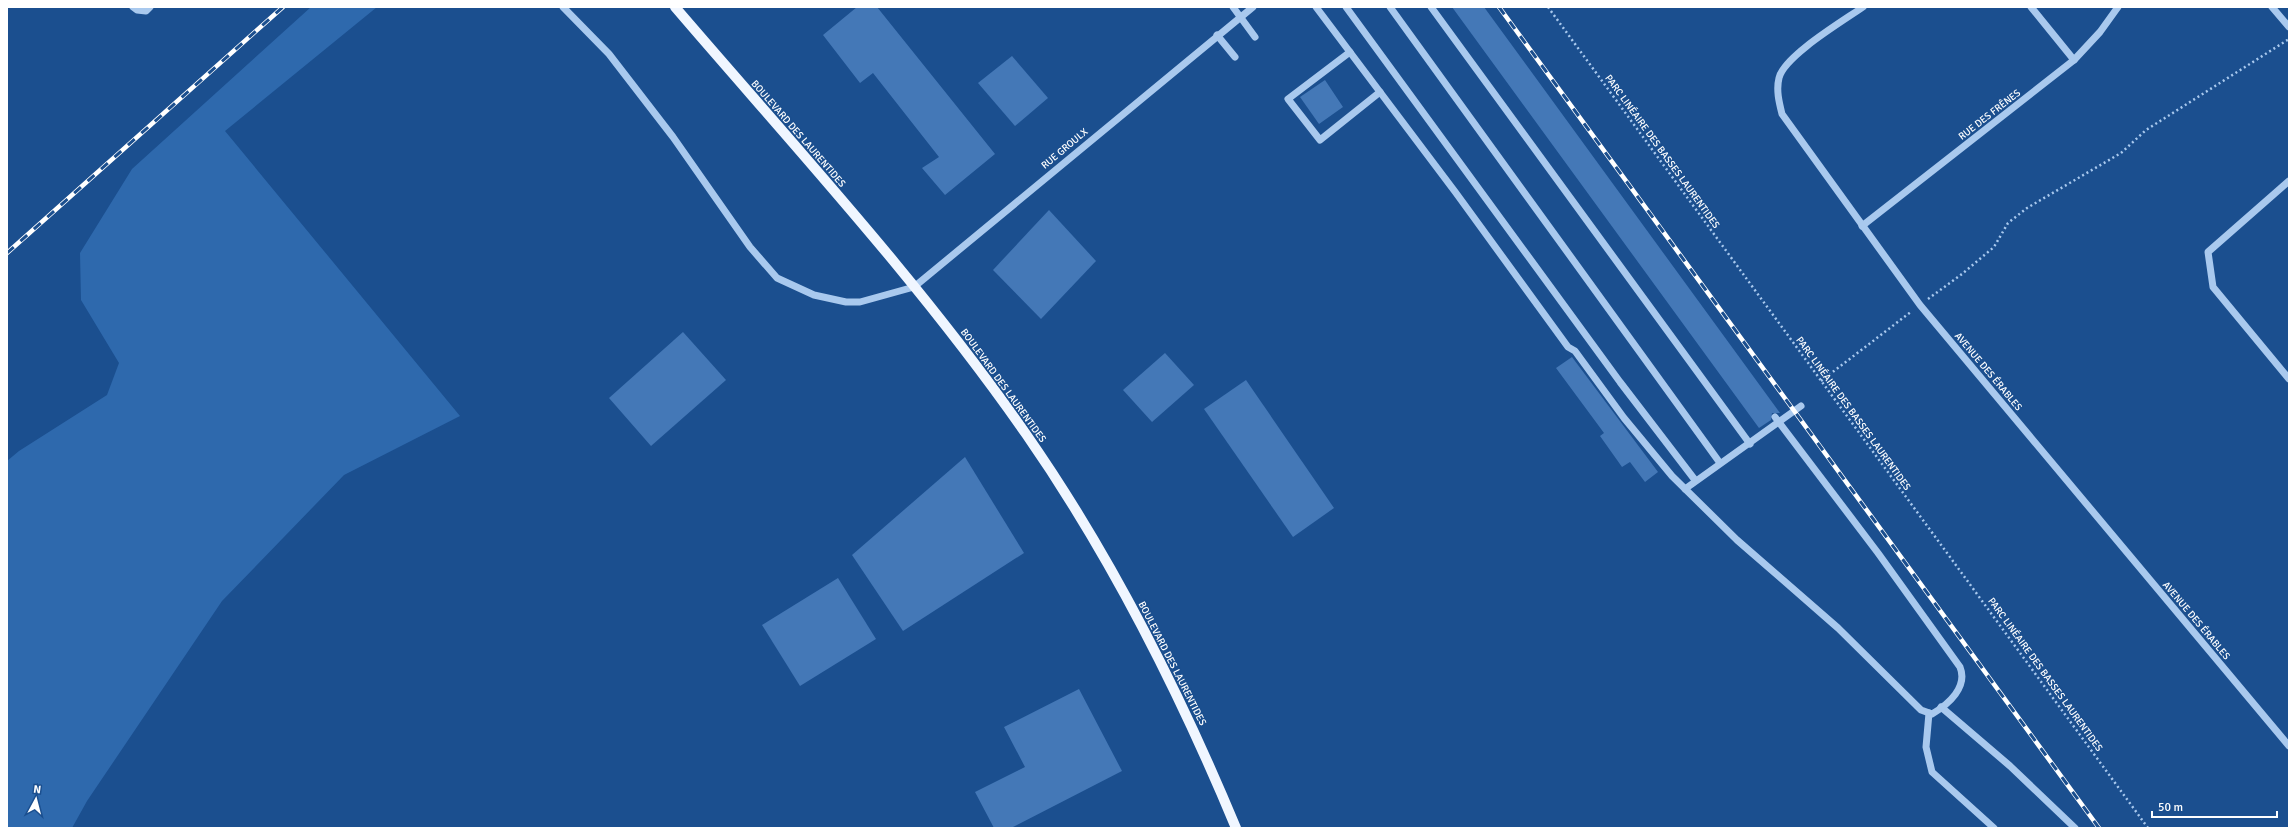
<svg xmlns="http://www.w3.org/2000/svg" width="2296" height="835" font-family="Signika,sans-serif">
	<rect width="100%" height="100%" fill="#1b4f8f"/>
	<polygon fill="#2e69ad" points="311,7 377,7 225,131 460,416 344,475 222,601 87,801 72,828 7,828 7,461 19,451 107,395 119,363 81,300 80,253 132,169"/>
	<g fill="#4478b7">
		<polygon points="857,7 877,7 995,154 945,195 922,168 939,157 873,73 860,83 823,35"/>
		<polygon points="1452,7 1484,7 1780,413 1772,413 1771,420 1759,428"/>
		<polygon points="1012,56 1048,98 1015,126 978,83"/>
		<polygon points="1325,80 1343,107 1319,124 1300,97"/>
		<polygon points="1049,210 1096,261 1041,319 993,270"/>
		<polygon points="683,332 726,380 651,446 609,398"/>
		<polygon points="1165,353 1194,385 1152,422 1123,390"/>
		<polygon points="1572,357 1658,472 1645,482 1630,462 1622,467 1600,436 1604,433 1556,368"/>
		<polygon points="1246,380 1334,508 1293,537 1204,409"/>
		<polygon points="965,457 1024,553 903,631 852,555"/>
		<polygon points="838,578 876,639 800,686 762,625"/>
		<polygon points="1079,689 1122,771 1011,828 994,828 975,792 1025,767 1004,727"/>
	</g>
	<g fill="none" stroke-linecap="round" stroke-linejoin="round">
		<g stroke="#a9c9ee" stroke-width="2.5" stroke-dasharray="2 3" stroke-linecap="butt">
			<polyline points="1548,7 2148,828"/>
			<polyline points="1928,299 1962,274 1994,247 2008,223 2027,208 2121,153 2146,130 2289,39"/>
			<polyline points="1821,381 1912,311"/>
		</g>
		<g stroke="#a9c9ee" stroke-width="7">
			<polyline points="133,7 137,10 146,11 150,7"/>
			<polyline points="563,7 609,54 673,137 750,247 777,278 814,295 846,302 860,302 914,287 1253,7"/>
			<polyline points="1233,7 1255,37"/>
			<path d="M 1316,7 L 1456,193 L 1568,347 L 1575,351 L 1624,418 L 1672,476 L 1737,540 L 1838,628 L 1921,710 L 1932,714 C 1949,704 1968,687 1960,667 L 1878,553 L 1775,417"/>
			<polyline points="1346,7 1620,382 1695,480"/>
			<polyline points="1390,7 1720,463"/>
			<polyline points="1431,7 1750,444"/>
			<path d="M 1863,7 C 1843,21 1784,56 1779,78 C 1776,90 1779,102 1782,114 L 1920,305 L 2289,746"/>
			<polyline points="2031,7 2074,60"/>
			<polyline points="2272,7 2289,27"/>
			<polyline points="1217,35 1235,57"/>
			<polyline points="1350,52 1288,99 1320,140 1380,92"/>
			<polyline points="2289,181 2208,252 2213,287 2289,379"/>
			<polyline points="1862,226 2074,60 2100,32 2118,7"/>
			<polyline points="1685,489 1801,406"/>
			<polyline points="1941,707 2010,766 2075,828"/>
			<polyline points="1929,713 1926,747 1932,772 1994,828"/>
		</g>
		<path stroke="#f0f6ff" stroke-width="10" d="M 675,7 C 795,147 921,283 1026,434 C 1111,556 1179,691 1236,828"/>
		<g stroke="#fff" stroke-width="4.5">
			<g id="rail">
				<polyline points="1499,7 2099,828"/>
				<polyline points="7,253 283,7"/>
			</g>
		</g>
		<use href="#rail" stroke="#1b4f8f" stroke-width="3" stroke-dasharray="9" stroke-linecap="butt"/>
	</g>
	<g text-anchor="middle" stroke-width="3" stroke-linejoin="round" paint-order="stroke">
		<g font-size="10" fill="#fff" stroke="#1b4f8f">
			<text transform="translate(1989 114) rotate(-38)" y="4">RUE DES FRÊNES</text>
			<text transform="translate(799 133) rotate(49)" y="4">BOULEVARD DES LAURENTIDES</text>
			<text transform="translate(1064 148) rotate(-40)" y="4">RUE GROULX</text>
			<text transform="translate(1663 151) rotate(54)" y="4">PARC LINÉAIRE DES BASSES LAURENTIDES</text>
			<text transform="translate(1989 371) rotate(50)" y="4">AVENUE DES ÉRABLES</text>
			<text transform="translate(1004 385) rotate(54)" y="4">BOULEVARD DES LAURENTIDES</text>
			<text transform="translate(1854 413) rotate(54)" y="4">PARC LINÉAIRE DES BASSES LAURENTIDES</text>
			<text transform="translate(2197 620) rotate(50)" y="4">AVENUE DES ÉRABLES</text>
			<text transform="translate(1173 663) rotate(63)" y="4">BOULEVARD DES LAURENTIDES</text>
			<text transform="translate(2046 674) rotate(54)" y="4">PARC LINÉAIRE DES BASSES LAURENTIDES</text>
		</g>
	</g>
	<rect width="2296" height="835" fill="none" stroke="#ffffff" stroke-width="16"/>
	<g transform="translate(36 799) rotate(7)" stroke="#1b4f8f" stroke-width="3" paint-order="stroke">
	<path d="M0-3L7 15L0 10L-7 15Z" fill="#ffffff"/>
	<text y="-6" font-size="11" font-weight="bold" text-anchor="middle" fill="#ffffff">N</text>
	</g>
	<path d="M2152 811v6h125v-6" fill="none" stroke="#ffffff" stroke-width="2"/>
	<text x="2158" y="811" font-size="12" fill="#ffffff" stroke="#1b4f8f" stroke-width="3" paint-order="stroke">50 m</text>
</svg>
